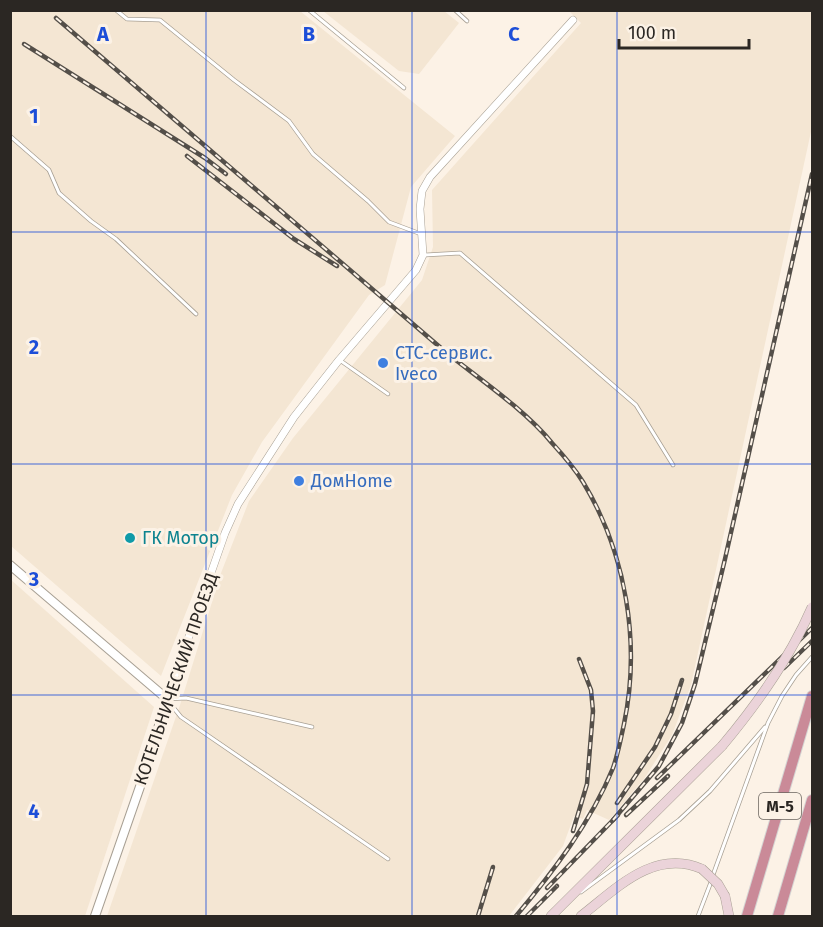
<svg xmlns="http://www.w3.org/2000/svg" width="823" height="927" font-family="'Fira Sans',sans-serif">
	<rect width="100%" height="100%" fill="#fcf2e6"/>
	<g fill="#f4e6d3">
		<polygon points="11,11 300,11 455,136 411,187 385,285 369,295 262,442 232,495 161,676 11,546"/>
		<polygon points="323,11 444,11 459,23 419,74 399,71"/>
		<polygon points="569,11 812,11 812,127 691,685 672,735 644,779 609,820 587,810 583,819 574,816 563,846 509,916 107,916 180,705 221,573 249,501 293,438 422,280 433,247 432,190 581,23"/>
		<polygon points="10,579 154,707 85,916 11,916"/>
	</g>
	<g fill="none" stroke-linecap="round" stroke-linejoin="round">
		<g stroke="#a8a094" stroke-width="4.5">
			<g id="service">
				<polyline points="116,10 127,19 160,20 234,80 289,121 313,154 368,201 389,222 421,234"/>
				<polyline points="309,10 404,88"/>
				<polyline points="455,10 467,21"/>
				<polyline points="10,136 49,170 59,193 91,221 116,239 196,314"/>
				<polyline points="425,255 460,253 636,405 673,465"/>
				<polyline points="341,361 388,394"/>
				<polyline points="168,699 186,698 312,727"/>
				<polyline points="168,701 181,717 388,859"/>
				<polyline points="713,875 768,723 782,696 796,675 812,657"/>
				<polyline points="581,892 679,820 710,791 765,727"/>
				<polyline points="698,916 711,882"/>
			</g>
		</g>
		<g stroke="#a8a094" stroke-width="8">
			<polyline id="minor" points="167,699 225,533 238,504 294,417 339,360 416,270 423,255 420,209 422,191 430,177 573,20"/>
		</g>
		<g stroke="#a8a094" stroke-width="10">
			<polyline id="tertiary" points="10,565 167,699 143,778 95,916"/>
		</g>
		<g stroke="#a8a094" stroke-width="10">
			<g id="secondary">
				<polyline points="725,896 729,916"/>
				<polyline points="551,916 722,746"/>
				<path d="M 581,916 C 616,889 654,848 702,869"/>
			</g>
		</g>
		<g stroke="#d5d4d3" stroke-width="12">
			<g id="trunk">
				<polyline points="747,916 812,696"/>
				<polyline points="778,916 812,800"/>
			</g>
		</g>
		<use href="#service" stroke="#fff" stroke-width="3"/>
		<use href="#minor" stroke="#fff" stroke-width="7"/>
		<use href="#tertiary" stroke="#fff" stroke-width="8"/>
		<use href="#secondary" stroke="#ebd3d9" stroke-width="9"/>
		<use href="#trunk" stroke="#ca8a98" stroke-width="10"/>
		<g stroke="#544f49" stroke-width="4.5">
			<g id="rail">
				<path d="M 56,18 L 448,354 C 481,380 526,411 552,443 C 563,455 575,469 583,482 C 626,553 641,643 624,724 C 621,738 618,754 613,768 C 591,822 553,872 516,916"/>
				<polyline points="24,44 205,158 226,174"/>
				<polyline points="187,156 294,239 337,266"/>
				<polyline points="784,668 812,641"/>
				<polyline points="657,778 812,628"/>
				<polyline points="617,803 655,747 671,714 682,680"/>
				<polyline points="626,815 668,776"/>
				<polyline points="613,820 659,766 682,723 695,684 725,559 812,174"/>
				<polyline points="573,831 587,784 593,711 591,690 579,659"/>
				<polyline points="547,888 618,815"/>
				<polyline points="478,916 493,867"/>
				<polyline points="527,916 557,886"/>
			</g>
		</g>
		<use href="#rail" stroke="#fcf2e6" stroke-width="2" stroke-dasharray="7" stroke-linecap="butt"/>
		<g stroke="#a8a094" stroke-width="10" stroke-linecap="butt">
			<g id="secondary-bridge">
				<path d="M 722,746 C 758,703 790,658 812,607"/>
				<polyline points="702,869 718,884 725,896"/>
			</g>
		</g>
		<use href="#secondary-bridge" stroke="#ebd3d9" stroke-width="9"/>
	</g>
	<path fill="none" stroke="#1d4ed8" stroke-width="1.5" stroke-opacity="0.55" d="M 206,10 L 206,916M 412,10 L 412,916M 617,10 L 617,916M 10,232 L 812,232M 10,464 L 812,464M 10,695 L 812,695"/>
	<g fill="#3f7fe0" stroke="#fcf2e6" stroke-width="2">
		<circle cx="383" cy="363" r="6"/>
		<circle cx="299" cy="481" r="6"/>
	</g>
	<circle fill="#0f9aa8" stroke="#fcf2e6" stroke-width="2" cx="130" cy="538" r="6"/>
	<g text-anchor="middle" stroke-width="6" stroke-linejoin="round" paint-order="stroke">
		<rect fill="#fcf2e6" stroke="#6a645e" stroke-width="1.5" x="759" y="793" width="42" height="26" rx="4.5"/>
		<g font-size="16" font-weight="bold" fill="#2b2723">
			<text x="780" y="812">М-5</text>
		</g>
		<g font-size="18" fill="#366cbe" stroke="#fcf2e6" text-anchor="start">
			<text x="395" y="359">СТС-сервис.<tspan x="395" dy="21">Iveco</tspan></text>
			<text x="311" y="487">ДомHome</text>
		</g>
		<g font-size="18" fill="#0d838f" stroke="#fcf2e6" text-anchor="start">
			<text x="142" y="544">ГК Мотор</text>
		</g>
		<g font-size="18" fill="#2b2723" stroke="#fcf2e6">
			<text transform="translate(176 679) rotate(-71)" y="6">КОТЕЛЬНИЧЕСКИЙ ПРОЕЗД</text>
		</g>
	</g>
	<g font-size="20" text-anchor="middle" font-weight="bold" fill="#1d4ed8" stroke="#fcf2e6" stroke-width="6" stroke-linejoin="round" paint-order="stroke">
		<text x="103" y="41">A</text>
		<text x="309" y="41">B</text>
		<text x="514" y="41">C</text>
		<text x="34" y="123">1</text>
		<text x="34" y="354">2</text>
		<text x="34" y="586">3</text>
		<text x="34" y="818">4</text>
	</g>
	<rect width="823" height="927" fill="none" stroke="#2b2723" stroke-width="24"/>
	<path d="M619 39v9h130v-9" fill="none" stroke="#2b2723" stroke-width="3"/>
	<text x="628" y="39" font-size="18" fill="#2b2723" stroke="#fcf2e6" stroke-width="4.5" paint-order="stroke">100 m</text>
</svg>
